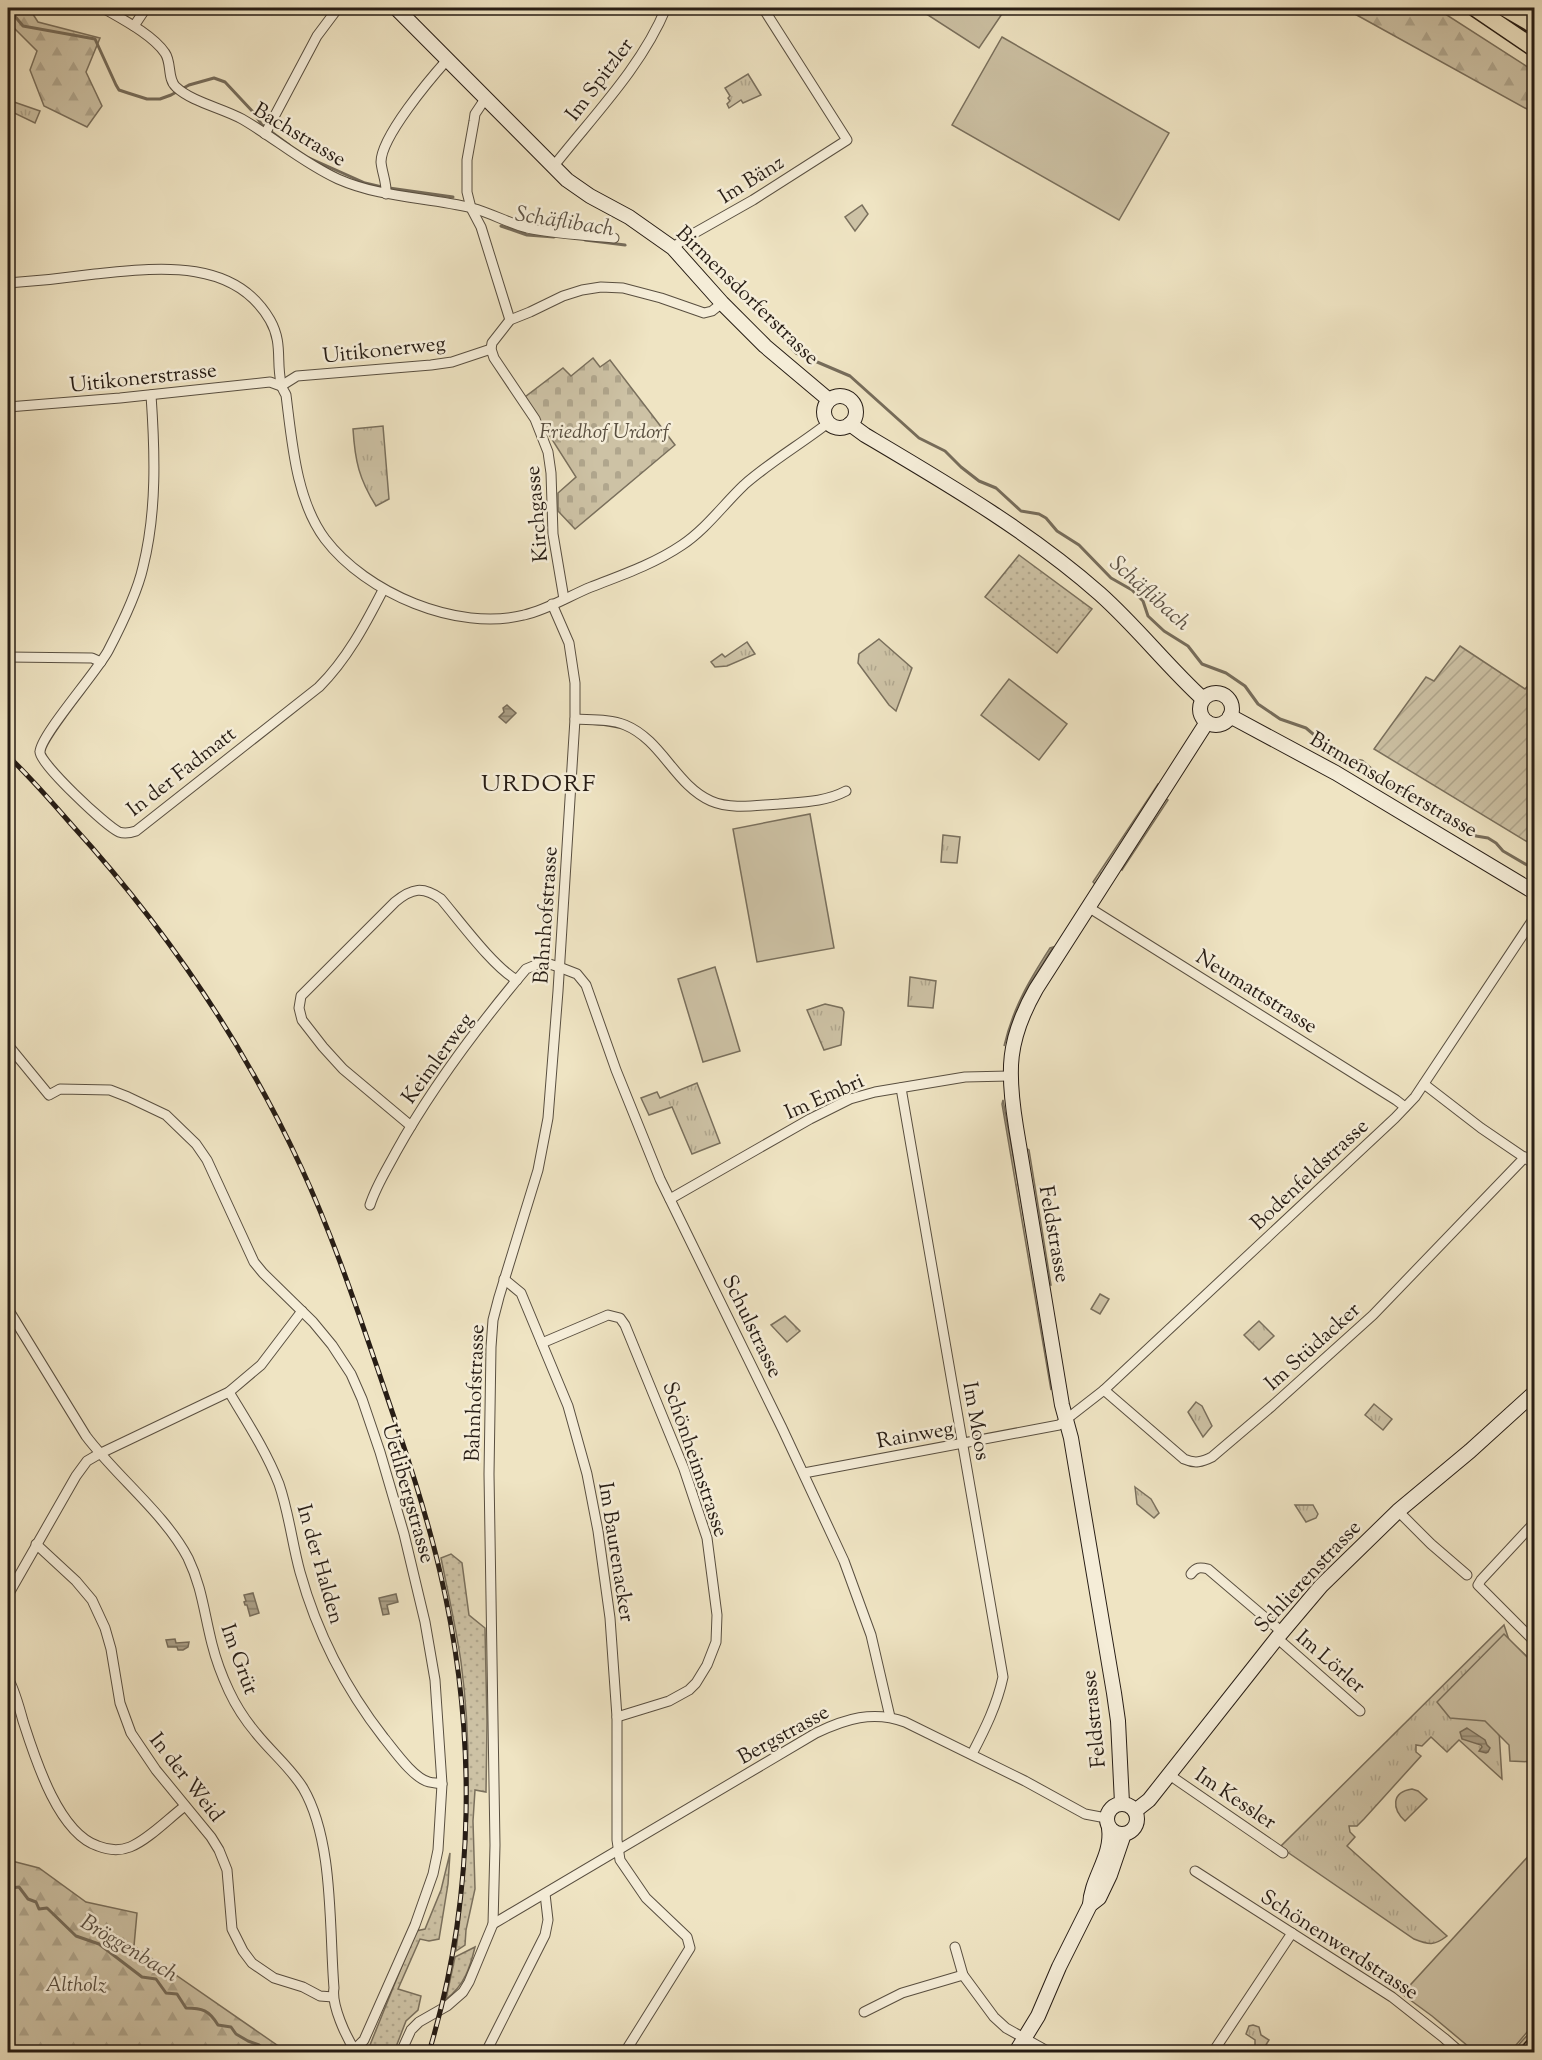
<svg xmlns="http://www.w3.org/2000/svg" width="1542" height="2060" font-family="'Sorts Mill Goudy',serif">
	<defs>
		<pattern id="grass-dots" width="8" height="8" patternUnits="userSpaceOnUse" patternTransform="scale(1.5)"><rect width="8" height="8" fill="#cdc2a5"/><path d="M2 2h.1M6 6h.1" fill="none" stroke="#b0a68d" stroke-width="1.8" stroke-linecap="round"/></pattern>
		<pattern id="forest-firs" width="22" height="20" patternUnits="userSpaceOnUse" patternTransform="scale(1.5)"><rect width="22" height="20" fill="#cdc2a5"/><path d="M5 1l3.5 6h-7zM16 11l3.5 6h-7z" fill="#b0a68d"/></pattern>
		<pattern id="cemetery-stones" width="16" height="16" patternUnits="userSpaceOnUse" patternTransform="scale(1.5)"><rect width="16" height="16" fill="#cdc2a5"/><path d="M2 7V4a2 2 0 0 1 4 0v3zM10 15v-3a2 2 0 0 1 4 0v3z" fill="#b0a68d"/></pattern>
		<pattern id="park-tufts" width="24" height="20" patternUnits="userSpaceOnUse" patternTransform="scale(1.5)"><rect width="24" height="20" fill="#cdc2a5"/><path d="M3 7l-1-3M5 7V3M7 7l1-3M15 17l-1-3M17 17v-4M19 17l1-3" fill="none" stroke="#b0a68d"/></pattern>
		<pattern id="garden-furrows" width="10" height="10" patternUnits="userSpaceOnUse" patternTransform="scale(1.5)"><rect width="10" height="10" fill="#cdc2a5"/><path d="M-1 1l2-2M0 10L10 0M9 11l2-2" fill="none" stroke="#b0a68d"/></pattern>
		<pattern id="water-rules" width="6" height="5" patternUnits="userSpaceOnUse" patternTransform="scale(1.5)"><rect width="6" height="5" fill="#aba088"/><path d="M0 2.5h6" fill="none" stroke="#8b826e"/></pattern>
	</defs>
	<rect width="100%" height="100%" fill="#efe4c3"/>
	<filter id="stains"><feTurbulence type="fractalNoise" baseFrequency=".00333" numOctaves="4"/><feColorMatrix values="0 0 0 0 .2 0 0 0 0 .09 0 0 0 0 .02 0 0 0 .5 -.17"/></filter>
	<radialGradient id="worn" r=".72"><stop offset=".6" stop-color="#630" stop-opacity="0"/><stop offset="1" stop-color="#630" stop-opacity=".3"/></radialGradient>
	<g fill="url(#grass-dots)" stroke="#7a705d" stroke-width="1.5">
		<polygon points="1019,555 1092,609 1057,653 985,597"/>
		<polygon points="1158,784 1160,785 1095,884 1093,882"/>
		<polygon points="1166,799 1168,800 1122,870 1120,868"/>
		<path d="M 1053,947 L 1026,990 L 1017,1008 L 1004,1046 C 1013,1007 1029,981 1050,948 Z"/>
		<polygon points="1003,1100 1045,1335 1051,1390 1002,1104"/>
		<polygon points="1026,1148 1029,1150 1051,1285 1049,1285"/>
		<path d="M 451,1554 L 462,1563 L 469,1615 L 485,1628 L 487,1722 L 486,1792 L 475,1790 L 473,1821 L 475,1889 L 466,1930 L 465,1945 L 456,1951 C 468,1855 474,1759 461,1662 C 456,1627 448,1593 441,1558 Z"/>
		<polygon points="450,1853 448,1884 439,1939 429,1941 420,1939 398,1989 421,1996 418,2010 406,2021 394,2052 369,2052 370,2045 416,1931 425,1929 441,1890"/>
		<path d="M 475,1947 C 470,1968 464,1986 446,1999 L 455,1957 Z"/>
		<polygon points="1534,2028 1534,2044 1527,2052 1512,2052"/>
	</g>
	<g fill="url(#forest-firs)" stroke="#7a705d" stroke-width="1.5">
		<polygon points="8,8 29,8 38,22 100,38 86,72 102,106 87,127 44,106 30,70 37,51 8,22"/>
		<polygon points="1344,8 1436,8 1534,71 1534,113"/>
		<polygon points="8,1860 39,1868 86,1902 137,1913 134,1946 287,2052 8,2052"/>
	</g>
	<polygon fill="url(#cemetery-stones)" stroke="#7a705d" stroke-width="1.5" points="593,358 600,367 610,360 675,445 575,529 558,511 558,493 576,477 525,397 563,368 571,376"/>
	<g fill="url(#park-tufts)" stroke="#7a705d" stroke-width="1.5">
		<polygon points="748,74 761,95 743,103 741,100 729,108 727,104 730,101 728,98 730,96 725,88"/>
		<polygon points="14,102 40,111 35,123 10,111"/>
		<polygon points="862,205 868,214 855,231 845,217"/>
		<path d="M 383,426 L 389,499 L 376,506 C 359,479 355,461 353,429 Z"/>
		<polygon points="879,639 912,668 896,711 889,705 858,663 859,654"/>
		<polygon points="747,642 755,654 727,666 715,667 711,662 722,654 725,657"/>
		<polygon points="943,835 960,837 957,863 941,862"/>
		<polygon points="910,977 936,981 933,1008 908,1006"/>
		<polygon points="825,1004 842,1008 844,1012 841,1045 824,1050 807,1010"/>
		<polygon points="697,1083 720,1143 692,1154 672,1107 649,1115 641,1098 657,1092 660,1098"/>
		<polygon points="1100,1294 1109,1299 1100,1314 1091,1309"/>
		<polygon points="785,1316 800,1331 787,1342 771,1325"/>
		<polygon points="1259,1321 1274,1336 1259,1350 1244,1335"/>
		<polygon points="1196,1402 1202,1406 1212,1426 1203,1437 1188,1412"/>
		<polygon points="1374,1404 1392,1419 1383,1430 1365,1415"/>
		<polygon points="1135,1487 1151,1499 1159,1513 1154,1518 1137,1504"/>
		<polygon points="1295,1505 1313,1505 1318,1514 1316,1518 1306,1522"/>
		<path d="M 1504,1625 L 1509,1640 L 1534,1663 L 1534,1694 L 1499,1731 L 1502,1779 L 1459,1740 L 1447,1752 L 1431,1737 L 1422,1746 L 1416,1745 L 1416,1752 L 1421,1756 L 1364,1819 L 1357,1826 L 1349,1826 L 1350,1832 L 1355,1837 L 1347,1846 L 1447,1936 C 1434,1946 1429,1945 1414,1939 L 1280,1847 Z"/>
		<path d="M 1412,1789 L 1418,1791 L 1427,1799 L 1405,1821 C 1392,1809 1391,1792 1412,1789 Z"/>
		<polygon points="1253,2025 1259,2027 1261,2035 1269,2040 1264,2048 1271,2052 1255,2052 1255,2040 1246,2034 1249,2026"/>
	</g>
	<polygon fill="url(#garden-furrows)" stroke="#7a705d" stroke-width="1.5" points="1460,646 1525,689 1534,679 1534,846 1374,749 1426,677 1434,681"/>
	<g fill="#cdc2a5" stroke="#7a705d" stroke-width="1.5">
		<polygon points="917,8 1006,8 979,48"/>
		<polygon points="1002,37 1169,133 1119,220 952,125"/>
		<polygon points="1009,679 1067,724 1039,760 981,715"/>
		<polygon points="810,814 834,948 757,962 733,829"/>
		<polygon points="715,967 740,1051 703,1062 678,979"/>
		<polygon points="1504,1634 1534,1664 1534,1762 1510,1761 1509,1745 1485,1721 1450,1718 1437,1702"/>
		<polygon points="1534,1850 1534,2024 1510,2052 1475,2052 1432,2016 1402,1994"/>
	</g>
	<g fill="url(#water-rules)" stroke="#766c5a" stroke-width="1.5">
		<polygon points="507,705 516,713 506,723 499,717 504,712 503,708"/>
		<polygon points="253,1593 259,1613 250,1616 247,1605 245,1605 244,1602 246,1601 244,1595"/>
		<polygon points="396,1594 398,1602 387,1605 389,1614 383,1615 379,1598"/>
		<polygon points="175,1639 176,1643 189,1642 188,1647 183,1650 178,1650 177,1647 168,1647 166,1640"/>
		<polygon points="1467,1728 1485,1740 1487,1745 1490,1748 1488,1752 1486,1753 1479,1751 1482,1747 1481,1745 1462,1739 1460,1732"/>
	</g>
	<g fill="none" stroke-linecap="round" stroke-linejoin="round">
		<g stroke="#766c5a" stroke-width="3">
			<polyline points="8,8 23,26 95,39 116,85 119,90 128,93 147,99 160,99 171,95 189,85 214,78 225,82 254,113 262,125 289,145"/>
			<polyline points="309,158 365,183 382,187 453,197"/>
			<polyline points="501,226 527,235 554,237"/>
			<polyline points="585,240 625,245"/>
			<polyline points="785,341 796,353 850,376 919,438 945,451 961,467 979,481 996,488 1021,511 1039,514 1046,518 1057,531 1079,545 1111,578 1132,590 1143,601 1148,616 1164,631 1188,646 1202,664 1226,673 1245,686 1258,704 1280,719 1306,728 1319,739 1327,749 1346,758 1362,761 1395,789 1439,808 1476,836 1488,838 1496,843 1503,851 1527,865 1534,866"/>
			<path d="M 8,1885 L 11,1888 L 19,1887 L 28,1899 L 36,1902 L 39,1909 L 47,1908 L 76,1936 L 99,1944 L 142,1977 L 156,1979 L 166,1993 L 177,1994 L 186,2008 C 202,2008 209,2010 218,2025 L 231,2027 L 236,2034 L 248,2041 L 259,2045 L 267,2052"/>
		</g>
		<g stroke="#594f40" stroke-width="11">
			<g id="street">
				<path d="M 103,8 C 122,19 153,35 165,53 C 172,63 167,79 176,87 C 192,102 222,108 242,119 C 275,138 303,163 338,179 C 381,198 427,197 472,208 C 491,213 508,223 527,228 C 554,234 586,235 614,238"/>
				<polyline points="134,26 146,8"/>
				<polyline points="485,99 475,114 474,121 467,160 467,192 471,208 481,227 510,320"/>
				<polyline points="265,134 317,36 338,8"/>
				<path d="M 553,167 C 593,116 641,68 666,8"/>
				<path d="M 386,194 C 387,183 382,173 381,162 C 381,137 430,79 447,60"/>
				<polyline points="673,248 684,239 753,200 847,140 763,8"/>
				<path d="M 8,283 C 37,281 66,278 95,274 C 155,268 234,257 270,320 C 283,343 276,360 281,383 C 281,387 284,391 286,395 C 292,442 296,500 325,539 C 366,593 457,632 524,615 C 547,610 569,596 591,587 C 622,575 654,564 682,545 C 706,529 723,505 744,485 C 770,462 801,444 828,423"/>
				<polyline points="281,386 297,376 431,365 452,362 491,349"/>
				<path d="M 151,395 C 155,452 157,511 143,567 C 137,594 121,626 108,651 C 96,673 40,736 40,752 C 39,763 106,826 119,832 C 125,834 130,833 136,831 L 319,687 C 347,659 365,625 383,590"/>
				<polyline points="8,407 120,398 270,382 281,386"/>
				<polyline points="564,599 553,534 551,473 548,452 535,419 494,358 491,349 492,343 510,320 530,312 563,296 582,290 601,287 623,288 661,298 704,313 712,311 722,303"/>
				<polyline points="8,657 92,658 101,662"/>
				<path d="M 575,719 C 592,720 610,719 625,725 C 662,740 675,785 711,801 C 732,810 757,805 779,804 C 803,802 825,802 846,791"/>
				<polyline points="1088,907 1396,1100 1405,1107"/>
				<polyline points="8,1045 49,1095 60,1089 110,1090 128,1097 166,1115 196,1144 207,1160 254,1262 263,1273 313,1322 332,1345 351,1374 362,1399 380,1452 404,1534 425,1622 435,1680 442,1784 438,1850 433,1874 415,1925 364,2040 354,2050"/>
				<polyline points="1424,1084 1481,1128 1534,1164"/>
				<path d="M 901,1088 L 1003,1677 C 997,1705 985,1729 972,1754"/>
				<path d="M 411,1126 L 343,1069 L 323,1047 L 302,1020 L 299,1008 L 301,996 L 395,902 C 412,888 423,886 441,899 C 459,920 494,968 517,980"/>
				<polyline points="670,1199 810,1119 850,1099 875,1092 965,1077 1009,1076"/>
				<path d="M 370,1205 C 376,1186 387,1169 396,1152 C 432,1087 478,1026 526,969 L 543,962 L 559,967 L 577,974 L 586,985 L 616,1070 L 660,1179 L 782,1428 L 844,1561 L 871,1635 L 890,1717"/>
				<polyline points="504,1279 521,1293 568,1406 587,1474 598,1531 610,1618 617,1717 617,1840 620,1860 646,1898 687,1937 690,1948 625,2052"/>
				<path d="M 8,1309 L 86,1436 C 116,1476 165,1514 188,1558 C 202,1587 204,1613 212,1644 C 216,1660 222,1676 229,1691 C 236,1706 245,1720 256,1733 C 271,1752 290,1767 303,1788 C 334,1841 329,1927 334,1988 C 331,2005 346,2037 356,2052"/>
				<polyline points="542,1343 608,1315 620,1318 625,1325 684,1469 707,1538 717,1615 716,1642 707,1665 696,1683 689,1690 669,1701 617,1717"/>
				<path d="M 1104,1390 L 1184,1459 C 1195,1464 1202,1462 1212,1457 L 1272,1406 L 1373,1315 L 1525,1157"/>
				<path d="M 229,1392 C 247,1422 266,1451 279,1484 C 289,1513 292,1543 300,1572 C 317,1633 345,1688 384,1738 C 394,1750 413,1778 429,1782 C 433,1783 438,1783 442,1784"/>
				<polyline points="804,1473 1059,1425 1104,1390 1395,1118 1415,1097 1534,918"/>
				<polyline points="1398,1511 1431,1544 1467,1575"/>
				<polyline points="1534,1523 1481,1580 1478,1585 1534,1641"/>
				<polyline points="36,1544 76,1581 92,1600 105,1628 111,1649 120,1703 131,1733 156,1770 211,1837 219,1850 227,1870 232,1929 243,1951 252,1963 274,1978 303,1987 320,1996 333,1997"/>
				<path d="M 1191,1574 C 1196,1567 1200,1567 1208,1569 L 1282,1632"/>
				<polyline points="8,1595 76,1476 87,1461 99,1454 229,1392 261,1365 302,1311"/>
				<polyline points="1277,1638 1360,1711"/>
				<path d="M 8,1678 C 15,1691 19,1706 23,1721 C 35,1758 58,1833 98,1846 C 108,1850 120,1851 130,1847 C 148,1840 169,1818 185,1806"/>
				<polyline points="1168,1774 1283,1853"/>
				<polyline points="1195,1871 1392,1997 1444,2038 1460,2052"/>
				<path d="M 493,1924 L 816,1733 C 845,1719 873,1710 905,1722 L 1025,1781 L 1085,1814 L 1106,1818"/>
				<polyline points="955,1947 963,1975 994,2017 1006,2028 1049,2052"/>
				<polyline points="864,2012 902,1993 963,1975"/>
				<polyline points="401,2052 411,2030 419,2022 447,2006 463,1992 469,1982 493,1924 495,1845 489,1474 491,1347 493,1320 499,1297 538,1170 548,1118 558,991 575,719 575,683 569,643 552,604"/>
				<polyline points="486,2052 545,1935 548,1920 545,1894"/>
				<polyline points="1213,2052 1292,1933"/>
			</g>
		</g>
		<g stroke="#271d15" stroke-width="16">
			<g id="secondary">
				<polyline points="396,8 567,180 590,196 629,217 673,248 722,303 765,346 829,400"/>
				<circle cx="840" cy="412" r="16"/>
				<path d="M 850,424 L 865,435 C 946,483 1030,532 1100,594 C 1137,627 1167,666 1203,699"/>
				<circle cx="1216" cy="709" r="16"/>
				<polyline points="1230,716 1336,773 1534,892"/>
				<path d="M 1122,1803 L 1118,1721 L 1114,1693 L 1071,1438 L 1062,1405 L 1016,1127 C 1007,1071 1007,1040 1036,989 L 1207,722"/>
				<circle cx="1122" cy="1819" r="15"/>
				<polyline points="1135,1811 1149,1800 1277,1638 1321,1586 1398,1511 1470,1451 1534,1393"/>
				<path d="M 1090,1905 C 1091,1878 1113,1856 1109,1828"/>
				<polyline points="1016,2052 1038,2016 1059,1967 1090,1905 1099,1898 1110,1875 1124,1834"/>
			</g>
		</g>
		<g stroke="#271d15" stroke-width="19">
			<g id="highway">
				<polyline points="1475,8 1534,48"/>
				<polyline points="1505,8 1534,25"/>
			</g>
		</g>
		<use href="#street" stroke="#f5edd8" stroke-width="9"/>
		<use href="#secondary" stroke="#f5edd8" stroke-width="14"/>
		<use href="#highway" stroke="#efe4c3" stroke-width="16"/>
		<polyline stroke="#271d15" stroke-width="1.5" points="1517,2052 1534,2033"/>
		<g stroke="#271d15" stroke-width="5">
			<path id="rail" d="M 8,756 C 30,777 51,801 71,824 C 164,926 243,1042 301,1167 C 331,1232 354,1300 377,1367 C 400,1435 424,1503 440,1572 C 477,1730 476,1897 429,2052"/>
		</g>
		<use href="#rail" stroke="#f5edd8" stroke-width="3" stroke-dasharray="9" stroke-linecap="butt"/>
	</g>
	<g text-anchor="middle" stroke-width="5" stroke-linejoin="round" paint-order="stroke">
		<g font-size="21" fill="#271d15" stroke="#f5edd8">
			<text transform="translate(599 79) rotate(-53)" y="7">Im Spitzler</text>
			<text transform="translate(300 134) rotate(31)" y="7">Bachstrasse</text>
			<text transform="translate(751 179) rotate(-32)" y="7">Im Bänz</text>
			<text transform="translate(748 295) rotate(44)" y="7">Birmensdorferstrasse</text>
			<text transform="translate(384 349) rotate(-6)" y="7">Uitikonerweg</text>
			<text transform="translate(143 377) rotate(-6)" y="7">Uitikonerstrasse</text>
			<text transform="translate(536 514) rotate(-95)" y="7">Kirchgasse</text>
			<text transform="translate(181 771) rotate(-38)" y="7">In der Fadmatt</text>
			<text transform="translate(1394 784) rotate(30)" y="7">Birmensdorferstrasse</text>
			<text transform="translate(545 915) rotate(-86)" y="7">Bahnhofstrasse</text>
			<text transform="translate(1257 991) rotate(32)" y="7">Neumattstrasse</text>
			<text transform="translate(437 1058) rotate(-54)" y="7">Keimlerweg</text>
			<text transform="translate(824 1096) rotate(-24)" y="7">Im Embri</text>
			<text transform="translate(1309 1174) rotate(-43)" y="7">Bodenfeldstrasse</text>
			<text transform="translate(1055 1234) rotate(80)" y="7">Feldstrasse</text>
			<text transform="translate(753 1326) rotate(64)" y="7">Schulstrasse</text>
			<text transform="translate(1312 1346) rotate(-42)" y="7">Im Stüdacker</text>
			<text transform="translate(474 1393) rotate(-88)" y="7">Bahnhofstrasse</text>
			<text transform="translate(977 1421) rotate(80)" y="7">Im Moos</text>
			<text transform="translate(915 1434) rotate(-10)" y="7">Rainweg</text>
			<text transform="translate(696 1459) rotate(71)" y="7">Schönheimstrasse</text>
			<text transform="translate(409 1493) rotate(74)" y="7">Uetlibergstrasse</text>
			<text transform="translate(617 1552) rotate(81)" y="7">Im Baurenacker</text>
			<text transform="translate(321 1564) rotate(74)" y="7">In der Halden</text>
			<text transform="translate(1307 1576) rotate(-47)" y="7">Schlierenstrasse</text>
			<text transform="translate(240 1659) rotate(70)" y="7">Im Grüt</text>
			<text transform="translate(1331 1661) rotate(41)" y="7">Im Lörler</text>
			<text transform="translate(1093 1719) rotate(-96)" y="7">Feldstrasse</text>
			<text transform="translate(783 1734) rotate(-29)" y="7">Bergstrasse</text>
			<text transform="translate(187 1777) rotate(52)" y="7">In der Weid</text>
			<text transform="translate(1236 1798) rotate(34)" y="7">Im Kessler</text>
			<text transform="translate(1340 1944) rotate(33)" y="7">Schönenwerdstrasse</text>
		</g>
		<g font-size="21" font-style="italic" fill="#594f40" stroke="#f5edd8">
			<text x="604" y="438">Friedhof Urdorf</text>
			<text x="76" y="1991">Altholz</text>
		</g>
		<g font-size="22" font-style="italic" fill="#5c5143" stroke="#f5edd8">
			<text transform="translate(565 220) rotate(9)" y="8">Schäflibach</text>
			<text transform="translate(1151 592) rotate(42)" y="8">Schäflibach</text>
			<text transform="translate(130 1947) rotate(31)" y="8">Bröggenbach</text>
		</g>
		<g font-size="24" letter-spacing="1.5" fill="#271d15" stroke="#f5edd8">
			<text x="539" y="791">URDORF</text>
		</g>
	</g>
	<rect width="1542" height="2060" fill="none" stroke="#efe4c3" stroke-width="30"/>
	<rect x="9" y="9" width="1524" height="2042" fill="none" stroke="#271d15" stroke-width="3"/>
	<rect x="15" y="15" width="1512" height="2030" fill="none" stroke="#271d15" stroke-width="1.5"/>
	<rect width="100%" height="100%" filter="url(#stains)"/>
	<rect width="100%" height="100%" fill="url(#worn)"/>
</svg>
